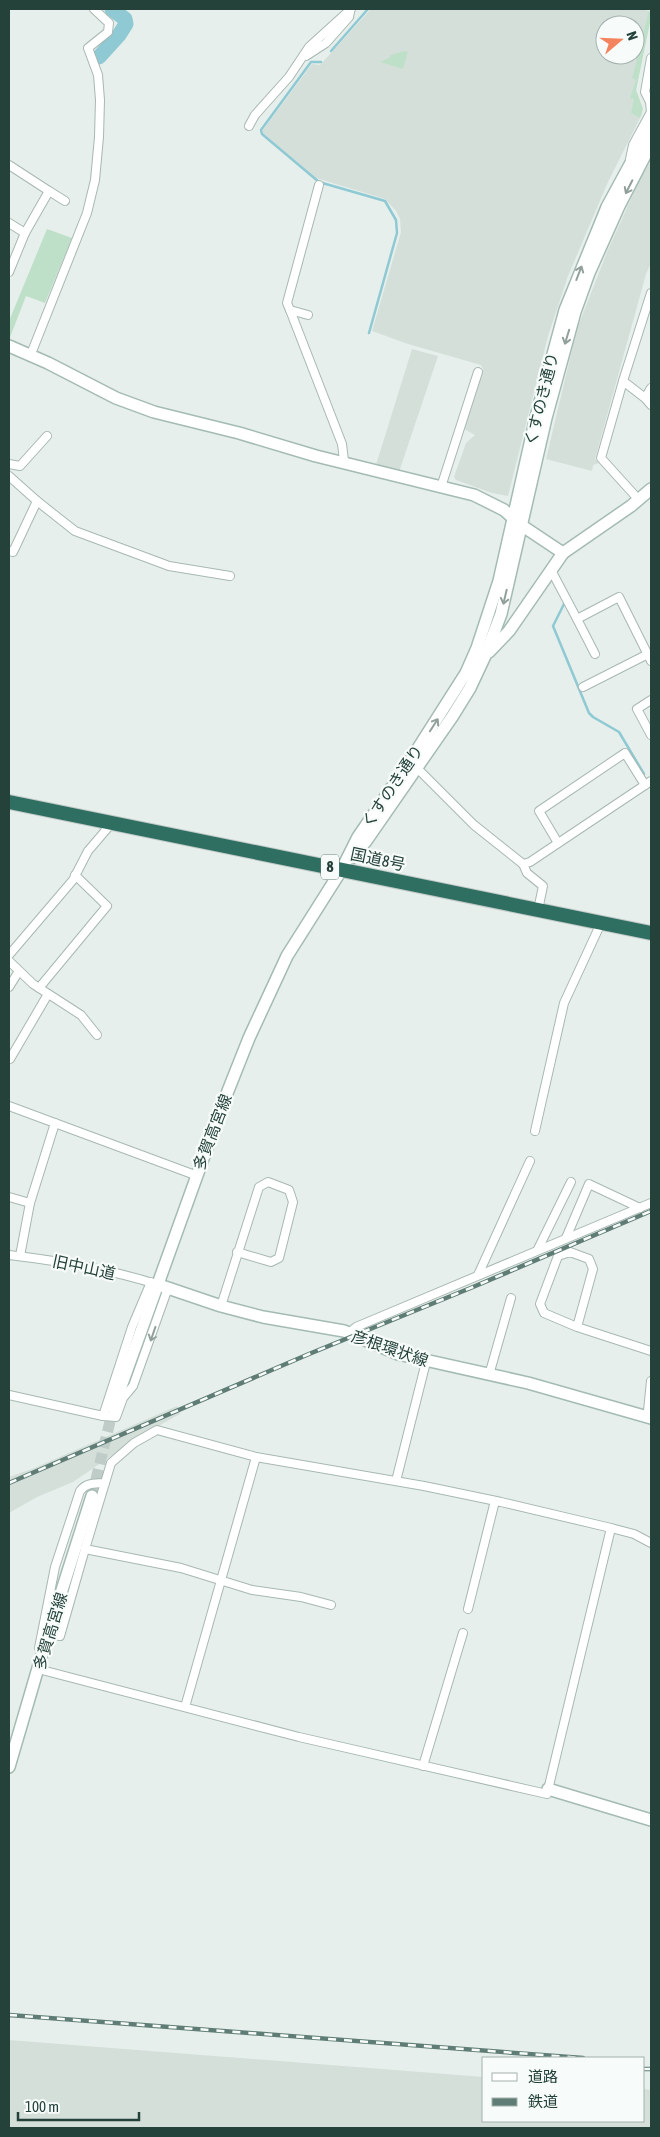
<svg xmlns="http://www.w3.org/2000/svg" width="660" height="2137" font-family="'Asap Condensed','Noto Sans JP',sans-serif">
	<rect width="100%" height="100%" fill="#e6efeb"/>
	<g fill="#d4dfda" fill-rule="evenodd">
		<path d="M 371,9 L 643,9 L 651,12 L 636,90 L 642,107 L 642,114 L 608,182 L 568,276 L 548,336 L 508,496 L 492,493 L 456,480 L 454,477 L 466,443 L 475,435 L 464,429 L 481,376 L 483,369 L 481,365 L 408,344 L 372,331 L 401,232 L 400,219 L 396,211 L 385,199 L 316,178 L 263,133 L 263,130 L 312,64 L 320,65 ZM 605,25 L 635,25 L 635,55 L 605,55 Z"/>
		<polygon points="651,161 651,263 646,274 595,459 599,463 593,465 592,471 546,459 577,329 607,252 641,177"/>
		<polygon points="412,349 438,356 399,472 376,465"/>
		<polygon points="177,1406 180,1414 142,1435 73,1482 37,1497 9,1513 9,1477 32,1469"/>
		<polygon points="9,2040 484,2077 484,2121 644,2121 644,2089 651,2090 651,2128 9,2128"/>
	</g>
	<g fill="#bfe0c8">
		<polygon points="649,11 651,12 651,18 636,90 643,109 640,118 631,113 634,99 630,98 636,80 632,78 637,60 636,59"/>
		<polygon points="404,51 408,52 403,69 380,62 389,58 391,55"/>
		<polygon points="47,229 72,238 45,303 26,296 9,340 9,321"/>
	</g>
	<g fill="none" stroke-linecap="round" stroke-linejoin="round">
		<g stroke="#8ec9d4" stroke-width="2.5">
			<polyline points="331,51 368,9"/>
			<polyline points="321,62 311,62 261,130 262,134 319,182 385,201 396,220 397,233 369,333"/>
			<polyline points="564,604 553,626 589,713 593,717 619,732 644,774"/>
		</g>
		<polyline stroke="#8ec9d4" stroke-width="15" points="99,57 119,35 126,24 125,19 112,9"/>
		<polyline stroke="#bfccc8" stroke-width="11" stroke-dasharray="11 5.5" stroke-linecap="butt" points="92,1496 113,1409"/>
		<g stroke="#a8b8b2" stroke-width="10">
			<g id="street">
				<polyline points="306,56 326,43 349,17 350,12"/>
				<polyline points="249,126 255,115 289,77 309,47 351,9"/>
				<polyline points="630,159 633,145 651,112 650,102 645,92 651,58"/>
				<polyline points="9,165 49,191 25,233 9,223"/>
				<polyline points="49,191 65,201"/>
				<polyline points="9,272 25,233"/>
				<polyline points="290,310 342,444 344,461"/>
				<polyline points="308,315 290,310 287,303 319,185"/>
				<polyline points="31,354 87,213 95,180 99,137 100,100 98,75 88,48 108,32 109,23 94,9"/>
				<polyline points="623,381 651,293"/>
				<polyline points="651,388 645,398 651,405"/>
				<polyline points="9,464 20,466 47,436"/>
				<polyline points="9,476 37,501 13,552 9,551"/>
				<polyline points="441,487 478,372"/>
				<polyline points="639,500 601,458 623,381 645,398"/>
				<polyline points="37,501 75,531 169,566 230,576"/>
				<polyline points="551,570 577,619"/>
				<polyline points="595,654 577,619 619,597 651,661"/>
				<polyline points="583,687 648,654"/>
				<polyline points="651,700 637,709 651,735"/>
				<polyline points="414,765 474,825 523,864 530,862 651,781"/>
				<polyline points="558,843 539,811 625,753 645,785"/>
				<polyline points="523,864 527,873 543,886 538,910"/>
				<polyline points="9,955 73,880 88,851 112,823"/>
				<polyline points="9,961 33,984 81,1015 97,1035"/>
				<polyline points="9,987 19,971"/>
				<polyline points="39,988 107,906 75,875"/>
				<polyline points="9,1058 10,1059 48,994"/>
				<polyline points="9,1106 195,1175"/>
				<polyline points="535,1131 564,1003 601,923"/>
				<polyline points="9,1197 30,1203"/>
				<polyline points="566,1238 589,1184 640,1208"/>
				<polyline points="538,1249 571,1182"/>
				<path d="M 9,1255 C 60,1261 110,1269 159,1285"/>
				<polyline points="20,1256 30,1203 55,1123"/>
				<polyline points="478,1275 530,1161"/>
				<polyline points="221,1306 259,1187 268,1182 289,1190 293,1202 279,1258 271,1262 237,1252"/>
				<polyline points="577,1327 593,1269 589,1259 570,1252 558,1256 540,1304 544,1313 577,1327 651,1351"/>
				<polyline points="349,1333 356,1327 651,1203"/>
				<polyline points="489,1375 511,1298"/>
				<polyline points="9,1395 103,1416 116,1417 123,1398 133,1386 168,1288"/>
				<polyline points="103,1416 132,1327 151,1282"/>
				<polyline points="645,1416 648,1411 651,1381"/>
				<polyline points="256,1457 424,1486 501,1502 611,1528 634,1534 651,1543"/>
				<polyline points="396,1481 426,1362"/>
				<polyline points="468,1609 495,1501"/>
				<polyline points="48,1634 60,1636 85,1549"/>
				<path d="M 39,1648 L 55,1567 L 80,1491 C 87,1482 95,1484 105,1483"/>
				<polyline points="38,1669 299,1737 547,1794 611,1528"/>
				<polyline points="185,1707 256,1457 157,1430 134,1443 111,1463 85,1549 181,1568 252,1590 301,1597 331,1605"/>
				<polyline points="423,1766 463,1633"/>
			</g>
		</g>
		<g stroke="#a4bbb3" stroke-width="14">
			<g id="secondary">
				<polyline points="9,346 48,363 116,398 154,412 239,433 316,456 474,495 504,510 521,525 563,553"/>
				<polyline points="489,652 509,631 563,553 631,506 651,489"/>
				<polyline points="351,858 366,841 452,717 470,688 485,656 501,614 546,418 575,312 589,273 619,206 651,144"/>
				<polyline points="159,1285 221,1306 263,1317 344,1331 398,1354 528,1383 651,1418"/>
				<polyline points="113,1409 222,1106 249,1038 287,956 342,869 358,837 410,761 466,673 477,648 499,581 536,417 565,310 607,207 651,126"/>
				<polyline points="9,1767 48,1634 92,1496"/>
				<polyline points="548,1789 651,1820"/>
			</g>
		</g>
		<g stroke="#c2cac8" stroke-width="16">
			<polyline id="highway" points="9,802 651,933"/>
		</g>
		<use href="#street" stroke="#fff" stroke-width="8"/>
		<use href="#secondary" stroke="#fff" stroke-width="11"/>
		<use href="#highway" stroke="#2f6f62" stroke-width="14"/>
		<g stroke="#5f7d75" stroke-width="4.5">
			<g id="rail">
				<polyline points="9,1483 309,1354 473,1287 651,1211"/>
				<polyline points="9,2015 583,2058"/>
				<polyline points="644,2069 651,2069"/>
			</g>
		</g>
		<use href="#rail" stroke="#f7fbf9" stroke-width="2.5" stroke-dasharray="8" stroke-linecap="butt"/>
	</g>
	<defs><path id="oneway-shaft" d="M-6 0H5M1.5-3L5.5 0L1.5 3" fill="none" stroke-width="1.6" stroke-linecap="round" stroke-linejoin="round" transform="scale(1.25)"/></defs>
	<g stroke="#92a09c">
		<use href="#oneway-shaft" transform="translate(629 187) rotate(117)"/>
		<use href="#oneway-shaft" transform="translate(579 273) rotate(-69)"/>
		<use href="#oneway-shaft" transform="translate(567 337) rotate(107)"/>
		<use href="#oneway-shaft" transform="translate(505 597) rotate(103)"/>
		<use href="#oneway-shaft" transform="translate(434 725) rotate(-57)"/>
		<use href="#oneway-shaft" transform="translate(153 1334) rotate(109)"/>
	</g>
	<g text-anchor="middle" stroke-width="4.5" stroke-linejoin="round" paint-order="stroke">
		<rect fill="#f7fbf9" stroke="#637a73" stroke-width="1" x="321" y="854.5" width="18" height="25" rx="4"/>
		<g font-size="15" font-weight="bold" fill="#24423a">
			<text x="330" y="872">8</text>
		</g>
		<g font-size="16" fill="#24423a" stroke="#f7fbf9">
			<text transform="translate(541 399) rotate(-76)" y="6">くすのき通り</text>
			<text transform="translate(392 786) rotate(-56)" y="6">くすのき通り</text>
			<text transform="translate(378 859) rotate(12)" y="6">国道8号</text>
			<text transform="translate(212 1132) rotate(-69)" y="6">多賀高宮線</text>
			<text transform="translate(84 1267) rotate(12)" y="6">旧中山道</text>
			<text transform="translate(390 1348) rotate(19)" y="6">彦根環状線</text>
			<text transform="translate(50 1631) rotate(-73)" y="6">多賀高宮線</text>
		</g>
	</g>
	<rect width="660" height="2137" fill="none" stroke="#24423a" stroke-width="20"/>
	<rect x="482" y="2057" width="162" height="65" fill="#f7fbf9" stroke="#a3b1ad"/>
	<rect x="492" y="2073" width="25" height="8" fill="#ffffff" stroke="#a3b1ad"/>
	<text x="528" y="2082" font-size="15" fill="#24423a">道路</text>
	<rect x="492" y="2098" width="25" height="8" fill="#5f7d75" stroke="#a3b1ad"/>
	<text x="528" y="2107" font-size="15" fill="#24423a">鉄道</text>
	<g transform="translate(620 40) rotate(71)"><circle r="24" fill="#f7fbf9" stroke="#a3b1ad"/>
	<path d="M0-4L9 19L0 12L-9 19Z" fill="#f4845f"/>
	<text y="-8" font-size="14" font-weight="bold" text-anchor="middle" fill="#24423a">N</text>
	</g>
	<path d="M18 2112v8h121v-8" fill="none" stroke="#24423a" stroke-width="2.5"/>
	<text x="25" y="2112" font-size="15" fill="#24423a" stroke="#f7fbf9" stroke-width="4" paint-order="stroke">100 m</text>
</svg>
